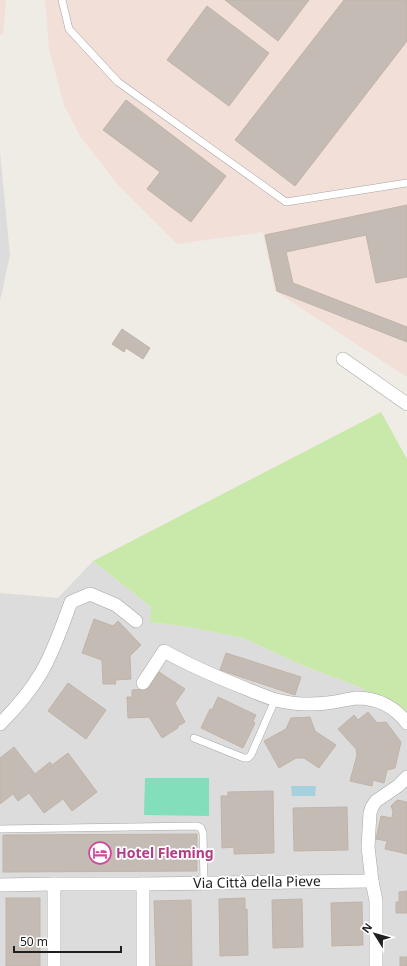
<svg xmlns="http://www.w3.org/2000/svg" width="407" height="966" font-family="'Noto Sans',sans-serif">
	<rect width="100%" height="100%" fill="#efece5"/>
	<g fill="#dddcdc">
		<polygon points="0,152 10,255 0,301"/>
		<polygon points="93,561 151,607 151,622 189,627 243,638 304,666 357,686 407,710 407,966 0,966 0,593 58,598"/>
	</g>
	<g fill="#f1dfd8">
		<polygon points="0,0 6,0 3,34 0,35"/>
		<polygon points="45,0 407,0 407,377 275,291 263,232 177,244 119,186 80,136 64,105 49,48"/>
	</g>
	<polygon fill="#c9e9ab" points="381,412 407,459 407,712 357,686 304,666 243,638 189,627 150,622 151,607 93,561"/>
	<polygon fill="#83debb" points="145,778 209,778 209,816 144,815"/>
	<polygon fill="#a5d0dd" points="291,786 316,786 315,796 292,796"/>
	<g fill="#c4bcb4" stroke="#c1b3a7">
		<polygon points="225,0 309,0 278,41"/>
		<polygon points="344,0 407,0 407,41 295,186 235,140"/>
		<polygon points="207,6 269,53 229,106 167,60"/>
		<polygon points="126,100 226,176 191,222 147,189 160,172 103,130"/>
		<polygon points="407,205 407,277 376,283 366,235 286,252 293,283 407,327 407,342 277,291 265,235"/>
		<polygon points="122,329 150,348 143,359 126,348 124,352 112,344"/>
		<polygon points="94,619 113,626 118,621 141,645 130,656 131,679 115,680 116,684 103,684 102,660 82,653"/>
		<polygon points="226,653 301,677 295,695 220,670"/>
		<polygon points="159,672 185,689 175,703 185,722 178,726 178,728 162,738 149,717 128,718 127,697 132,697 132,690 148,689"/>
		<polygon points="68,683 106,710 86,739 48,711"/>
		<polygon points="218,697 256,715 253,721 255,723 243,748 201,728 210,709 212,710"/>
		<polygon points="368,712 377,723 386,722 401,742 395,768 387,770 384,783 373,780 372,786 350,781 357,755 356,749 338,729 354,715 358,720"/>
		<polygon points="310,717 315,731 336,745 319,768 304,758 296,758 279,768 264,741 286,729 291,718"/>
		<polygon points="14,747 35,774 50,762 52,765 68,753 97,792 72,811 63,799 44,813 29,793 18,801 13,794 0,804 0,758"/>
		<polygon points="273,791 274,853 234,854 234,847 222,848 221,796 228,796 228,792"/>
		<polygon points="397,800 407,802 407,854 385,849 387,841 376,839 381,816 392,818 393,811 391,806"/>
		<polygon points="347,807 348,850 294,851 293,808"/>
		<polygon points="197,834 197,871 3,872 3,835"/>
		<polygon points="407,891 407,913 396,913 396,902 399,902 399,892"/>
		<rect x="6" y="898" width="34" height="68"/>
		<polygon points="245,898 245,910 247,909 248,955 220,956 219,899"/>
		<polygon points="302,899 303,947 273,948 272,900"/>
		<polygon points="191,900 192,966 156,966 154,901"/>
		<polygon points="362,902 363,945 332,946 331,903"/>
		<rect x="400" y="957" width="7" height="9"/>
	</g>
	<g fill="none" stroke-linecap="round" stroke-linejoin="round">
		<g stroke="#a6a6a6" stroke-width="8">
			<g id="lane">
				<polyline points="62,0 69,29 118,82 286,202 407,183"/>
				<polyline points="194,738 244,758 248,758 251,755 275,700"/>
				<polyline points="0,829 197,826 201,828 203,833 204,883"/>
			</g>
		</g>
		<g stroke="#a6a6a6" stroke-width="14">
			<g id="street">
				<polyline points="343,359 407,404"/>
				<path d="M 143,683 L 164,651 C 191,666 219,678 247,689 C 257,693 266,697 276,700 C 292,704 311,705 327,703 C 337,702 347,699 357,698 C 377,698 395,707 407,723"/>
				<path d="M 0,724 C 15,709 30,692 41,673 C 54,651 62,626 71,602 L 90,594 L 116,605 L 136,621"/>
				<polyline points="143,884 372,881"/>
				<polyline points="0,885 54,884"/>
				<polyline points="54,966 54,884 143,884 143,966"/>
				<polyline points="376,966 376,901 372,881 368,847 370,813 372,807 376,801 398,786 407,777"/>
			</g>
		</g>
		<use href="#lane" stroke="#fff" stroke-width="7"/>
		<use href="#street" stroke="#fff" stroke-width="13"/>
	</g>
	<defs>
		<g id="hotel-ring" transform="scale(1.15)"><circle r="9.5" fill="#fff" stroke="#d1479c" stroke-width="1.5"/><path d="M-6-4.5h1.5V1H6V5H4.5V3h-9V5H-6ZM-4 0a1.8 1.8 0 1 1 3.6 0ZM.5 0V-2.5h3Q6-2.5 6 0Z" fill="#d1479c"/></g>
	</defs>
	<g fill-rule="evenodd">
		<use href="#hotel-ring" x="100" y="853"/>
	</g>
	<g text-anchor="middle" stroke-width="3.5" stroke-linejoin="round" paint-order="stroke">
		<g font-size="14" font-weight="bold" fill="#b23c85" stroke="#fff" text-anchor="start">
			<text x="116" y="858">Hotel Fleming</text>
		</g>
		<g font-size="14" fill="#1f1f1f" stroke="#fff">
			<text transform="translate(257 882) rotate(-1)" y="5">Via Città della Pieve</text>
		</g>
	</g>
	<g transform="translate(375 934) rotate(307)" stroke="#ffffff" stroke-width="3" paint-order="stroke">
	<path d="M0-3L7 15L0 10L-7 15Z" fill="#1f1f1f"/>
	<text y="-6" font-size="11" font-weight="bold" text-anchor="middle" fill="#1f1f1f">N</text>
	</g>
	<path d="M14 946v6h107v-6" fill="none" stroke="#1f1f1f" stroke-width="2"/>
	<text x="20" y="946" font-size="12" fill="#1f1f1f" stroke="#ffffff" stroke-width="3" paint-order="stroke">50 m</text>
</svg>
